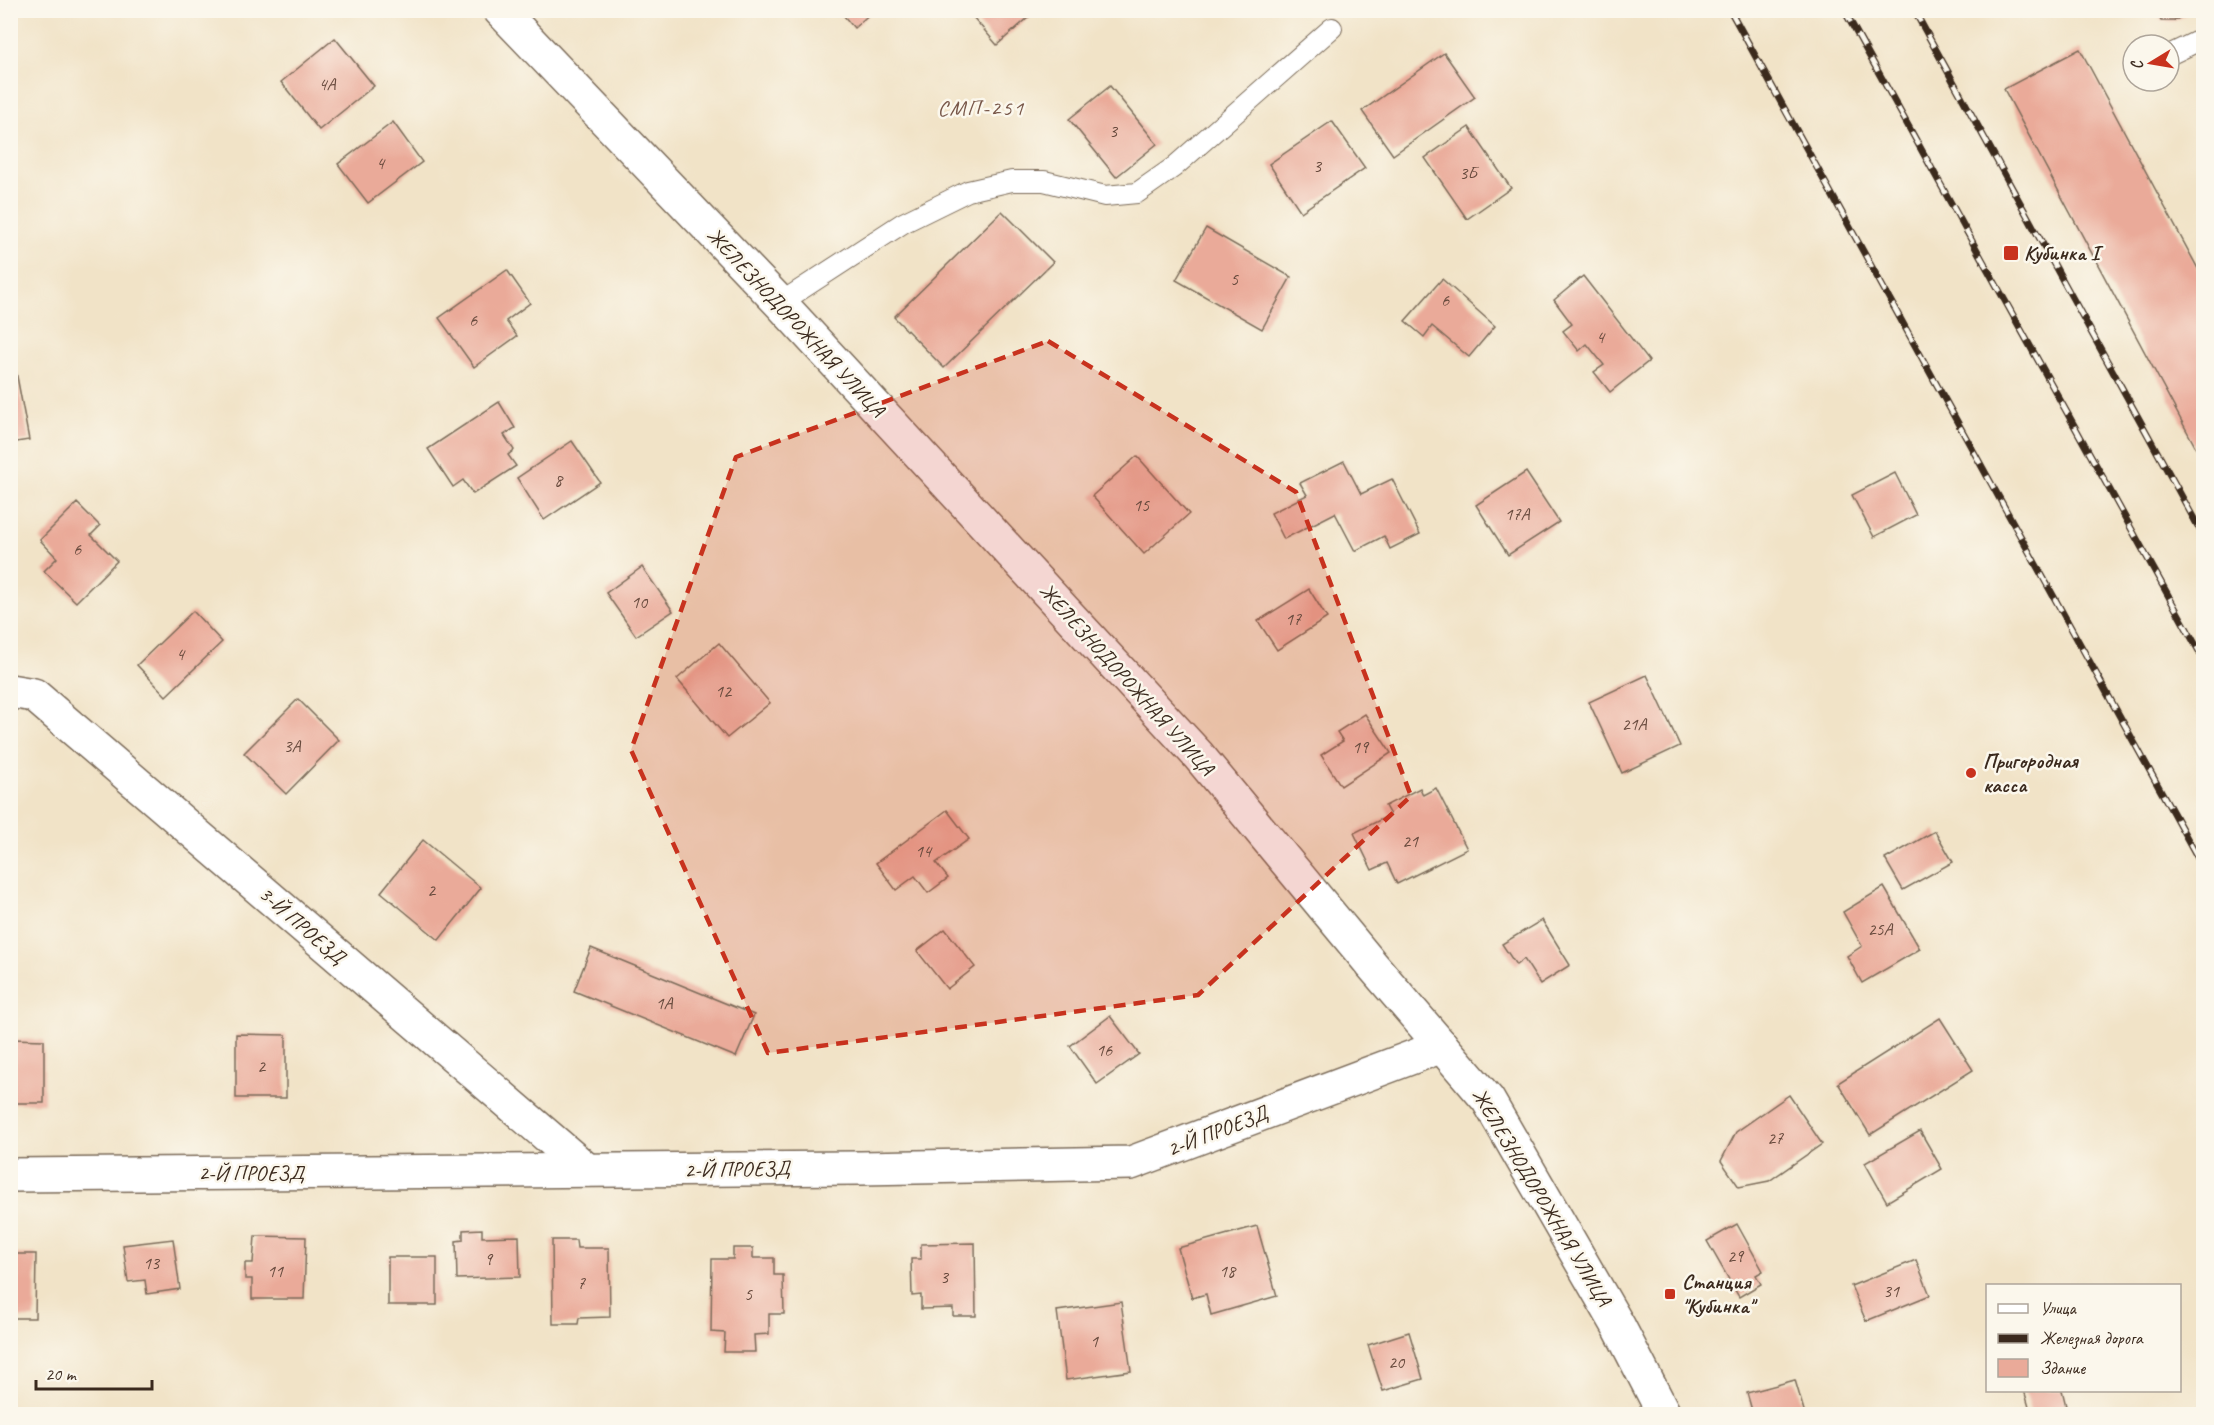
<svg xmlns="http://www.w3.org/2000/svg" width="2214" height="1425" font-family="Caveat,sans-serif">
	<rect width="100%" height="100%" fill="#fbf7ec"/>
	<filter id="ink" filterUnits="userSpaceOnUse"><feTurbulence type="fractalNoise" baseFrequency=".0167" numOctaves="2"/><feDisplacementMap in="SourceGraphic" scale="12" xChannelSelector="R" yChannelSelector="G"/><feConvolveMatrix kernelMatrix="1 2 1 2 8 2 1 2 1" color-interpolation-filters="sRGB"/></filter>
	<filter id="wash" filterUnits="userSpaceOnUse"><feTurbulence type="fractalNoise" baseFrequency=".008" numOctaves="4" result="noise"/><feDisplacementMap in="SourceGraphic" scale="24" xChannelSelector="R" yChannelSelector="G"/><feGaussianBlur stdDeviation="1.35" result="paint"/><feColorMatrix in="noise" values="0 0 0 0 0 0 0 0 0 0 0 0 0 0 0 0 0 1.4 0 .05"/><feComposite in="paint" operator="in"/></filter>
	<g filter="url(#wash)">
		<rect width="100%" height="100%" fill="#f1e3c7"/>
		<g id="blocks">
			<g fill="#eaaa99">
				<polygon points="839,10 874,10 854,28"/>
				<polygon points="967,10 1037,10 997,45"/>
				<polygon points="2149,10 2184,10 2186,14 2174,21 2161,21 2158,15 2153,17"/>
				<polygon points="335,38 374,86 319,130 281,82"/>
				<polygon points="2080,49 2204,280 2204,463 2004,89"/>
				<polygon points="1444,53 1475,97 1393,155 1362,111"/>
				<polygon points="1110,86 1157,144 1116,177 1069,119"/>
				<polygon points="1332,121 1365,168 1301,212 1269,164"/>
				<polygon points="393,122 422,162 368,203 338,164"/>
				<polygon points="1469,127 1511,188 1467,219 1425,158"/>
				<polygon points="1002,211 1053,262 944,368 894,317"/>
				<polygon points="1206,228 1291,277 1262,329 1176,280"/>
				<polygon points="507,270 530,303 506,321 517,336 474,367 439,318"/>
				<polygon points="1583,276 1649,361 1610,392 1594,372 1604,365 1587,344 1579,351 1563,331 1572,324 1554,300"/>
				<polygon points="1442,279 1495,326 1469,357 1432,326 1424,337 1405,321"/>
				<polygon points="13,355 29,440 10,443 10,356"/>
				<polygon points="499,402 515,428 504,435 514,450 508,455 516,466 473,494 463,480 453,487 428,449"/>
				<polygon points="572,441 600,482 544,520 517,478"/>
				<polygon points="1137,456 1189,514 1144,554 1092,496"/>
				<polygon points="1344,461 1361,494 1392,479 1420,534 1390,549 1384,536 1355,551 1335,513 1284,539 1271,513 1307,495 1300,483"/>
				<polygon points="1526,472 1559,522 1508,555 1476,505"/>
				<polygon points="1895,473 1916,515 1874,537 1852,495"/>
				<polygon points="77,503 100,526 91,535 117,561 76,602 44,571 57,558 40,540"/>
				<polygon points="642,567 673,611 636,636 606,593"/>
				<polygon points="1309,589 1327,618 1277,650 1258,621"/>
				<polygon points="193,611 222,642 166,696 137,665"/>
				<polygon points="719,643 770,703 727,738 677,679"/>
				<polygon points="1647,675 1680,746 1622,773 1589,702"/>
				<polygon points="298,699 339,740 286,794 244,753"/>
				<polygon points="1365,714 1391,753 1341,786 1321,755 1343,741 1337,732"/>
				<polygon points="1420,788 1423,795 1436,788 1467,849 1397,884 1387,863 1372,870 1354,833 1390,815 1385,806"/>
				<polygon points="947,810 969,839 936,863 948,878 928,893 915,876 896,890 876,863"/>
				<polygon points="1935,831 1953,862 1903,890 1885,859"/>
				<polygon points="423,840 481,888 439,940 381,892"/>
				<polygon points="1884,887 1920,949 1862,983 1847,956 1862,946 1843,912"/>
				<polygon points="1542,920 1570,965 1540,984 1524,959 1516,965 1502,944"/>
				<polygon points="945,929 975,967 947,989 917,951"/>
				<polygon points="591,948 754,1015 736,1057 574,991"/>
				<polygon points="1110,1016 1139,1054 1097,1084 1070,1046"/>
				<polygon points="1940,1018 1973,1070 1870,1135 1838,1083"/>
				<polygon points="236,1034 286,1035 286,1098 236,1098"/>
				<polygon points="10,1039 44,1040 44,1103 10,1103"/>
				<polygon points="1789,1095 1822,1144 1769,1181 1739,1187 1721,1161 1736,1132"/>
				<polygon points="1920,1131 1942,1169 1887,1202 1865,1163"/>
				<polygon points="1737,1224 1763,1271 1756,1275 1761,1284 1739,1297 1707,1241"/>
				<polygon points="1257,1226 1277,1296 1211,1315 1206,1294 1192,1298 1178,1248"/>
				<polygon points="482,1229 482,1237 519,1236 520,1277 457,1279 456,1241 463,1240 463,1230"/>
				<polygon points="255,1236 306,1237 304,1299 252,1299 252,1279 245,1279 245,1263 253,1263"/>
				<polygon points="173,1239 180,1289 147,1294 145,1280 128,1282 123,1245"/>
				<polygon points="552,1240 576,1240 577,1248 609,1248 610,1317 579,1318 578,1324 553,1324"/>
				<polygon points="975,1243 976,1316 953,1316 953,1308 921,1309 921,1295 912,1296 911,1259 921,1259 921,1244"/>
				<polygon points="733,1248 753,1248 753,1258 774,1258 774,1275 783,1275 784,1314 769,1314 769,1334 754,1335 755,1352 724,1352 725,1333 711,1332 712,1259 733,1259"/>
				<polygon points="10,1254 36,1254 35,1318 10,1318"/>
				<rect x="388" y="1257" width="49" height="48"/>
				<polygon points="1916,1260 1930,1295 1866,1321 1851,1286"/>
				<polygon points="1121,1302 1131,1371 1066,1380 1057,1311"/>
				<polygon points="1409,1332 1423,1379 1383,1391 1368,1345"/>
				<polygon points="1795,1380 1805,1414 1753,1414 1747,1393"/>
				<polygon points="2024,1390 2062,1390 2068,1414 2031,1414"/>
			</g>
		</g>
	</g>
	<g filter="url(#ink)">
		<use href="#blocks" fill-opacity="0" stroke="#7b6b59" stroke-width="1.5"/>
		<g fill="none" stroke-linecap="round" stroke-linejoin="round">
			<g stroke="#7b6b59" stroke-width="22">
				<g id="service">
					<polyline points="2169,55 2204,38"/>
					<polyline points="780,303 903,223 968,191 1012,181 1044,181 1105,196 1137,193 1174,167 1332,28"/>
				</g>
			</g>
			<g stroke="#7b6b59" stroke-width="36">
				<g id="minor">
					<polyline points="10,691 34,695 587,1170"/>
					<polyline points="10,1175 861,1168 1131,1163 1442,1046"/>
				</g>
			</g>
			<g stroke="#7b6b59" stroke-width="36">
				<polyline id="tertiary" points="500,10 780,303 1198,755 1372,965 1488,1100 1619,1327 1664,1414"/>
			</g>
			<use href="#service" stroke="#fff" stroke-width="20"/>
			<use href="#minor" stroke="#fff" stroke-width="33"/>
			<use href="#tertiary" stroke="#fff" stroke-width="33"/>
			<g stroke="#3b2a1e" stroke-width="7">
				<g id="rail">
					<polyline points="1730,10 2204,869"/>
					<polyline points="1844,10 2204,660"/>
					<polyline points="1914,10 2204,537"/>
				</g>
			</g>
			<use href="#rail" stroke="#fbf7ec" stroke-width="4.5" stroke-dasharray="14" stroke-linecap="butt"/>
		</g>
	</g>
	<path fill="#c8321e" fill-opacity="0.2" stroke="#c8321e" stroke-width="4.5" stroke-dasharray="12 8" stroke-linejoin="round" d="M 1048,341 L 1296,492 L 1411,796 L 1198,995 L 768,1053 L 631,750 L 736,457 Z"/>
	<g fill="#c8321e" stroke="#fbf7ec" stroke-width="2">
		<rect x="2003" y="245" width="16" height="16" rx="3"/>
		<circle cx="1971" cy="773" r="6"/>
		<rect x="1664" y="1288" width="12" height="12" rx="3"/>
	</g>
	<g text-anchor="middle" stroke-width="5" stroke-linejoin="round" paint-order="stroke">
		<g font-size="18" fill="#674a3d">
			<text x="327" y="90">4А</text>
			<text x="1113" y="137">3</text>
			<text x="380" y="169">4</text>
			<text x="1317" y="172">3</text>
			<text x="1468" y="179">3Б</text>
			<text x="1234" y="285">5</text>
			<text x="1445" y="306">6</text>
			<text x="473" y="326">6</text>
			<text x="1600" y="343">4</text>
			<text x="558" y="486">8</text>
			<text x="1141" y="511">15</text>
			<text x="1517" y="520">17А</text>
			<text x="77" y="555">6</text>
			<text x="639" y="608">10</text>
			<text x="1293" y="625">17</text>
			<text x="180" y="660">4</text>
			<text x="723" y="697">12</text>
			<text x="1634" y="730">21А</text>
			<text x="292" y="752">3А</text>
			<text x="1360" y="753">19</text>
			<text x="1410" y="847">21</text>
			<text x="923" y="857">14</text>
			<text x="431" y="896">2</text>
			<text x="1880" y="935">25А</text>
			<text x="664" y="1009">1А</text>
			<text x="1104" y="1056">16</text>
			<text x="261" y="1072">2</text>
			<text x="1775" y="1144">27</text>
			<text x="1735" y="1262">29</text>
			<text x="488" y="1265">9</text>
			<text x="151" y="1269">13</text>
			<text x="275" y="1277">11</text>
			<text x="1227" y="1277">18</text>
			<text x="944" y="1283">3</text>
			<text x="581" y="1289">7</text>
			<text x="1891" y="1297">31</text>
			<text x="748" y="1300">5</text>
			<text x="1094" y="1347">1</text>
			<text x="1396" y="1368">20</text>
		</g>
		<g font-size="21" font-weight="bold" fill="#3b2a1e" stroke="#fbf7ec" text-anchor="start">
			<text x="2024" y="260">Кубинка I</text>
			<text x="1983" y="768">Пригородная<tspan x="1983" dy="24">касса</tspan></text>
			<text x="1682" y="1289">Станция<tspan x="1682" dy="24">"Кубинка"</tspan></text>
		</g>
		<g font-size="21" fill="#3b2a1e" stroke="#fbf7ec">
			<text transform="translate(796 322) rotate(47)" y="7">ЖЕЛЕЗНОДОРОЖНАЯ УЛИЦА</text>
			<text transform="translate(1127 679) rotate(48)" y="7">ЖЕЛЕЗНОДОРОЖНАЯ УЛИЦА</text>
			<text transform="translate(302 925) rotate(41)" y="7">3-Й ПРОЕЗД</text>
			<text transform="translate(1217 1131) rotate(-21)" y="7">2-Й ПРОЕЗД</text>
			<text transform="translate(737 1169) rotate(-1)" y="7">2-Й ПРОЕЗД</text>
			<text x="251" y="1180">2-Й ПРОЕЗД</text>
			<text transform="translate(1542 1197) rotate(59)" y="7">ЖЕЛЕЗНОДОРОЖНАЯ УЛИЦА</text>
		</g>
		<g font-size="22" letter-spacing="1.5" fill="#785749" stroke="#fbf7ec">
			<text x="981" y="115">СМП-251</text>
		</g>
	</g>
	<rect width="2214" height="1425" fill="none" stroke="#fbf7ec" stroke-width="36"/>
	<rect x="1986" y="1284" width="195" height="108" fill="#fbf7ec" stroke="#aea59a" stroke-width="1.5"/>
	<rect x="1998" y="1304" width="30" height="9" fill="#ffffff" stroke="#aea59a" stroke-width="1.5"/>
	<text x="2040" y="1314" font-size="18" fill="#3b2a1e">Улица</text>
	<rect x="1998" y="1334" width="30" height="9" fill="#3b2a1e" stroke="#aea59a" stroke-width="1.5"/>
	<text x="2040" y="1344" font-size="18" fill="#3b2a1e">Железная дорога</text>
	<rect x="1998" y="1359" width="30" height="18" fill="#eaaa99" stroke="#aea59a" stroke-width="1.5"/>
	<text x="2040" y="1374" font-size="18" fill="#3b2a1e">Здание</text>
	<g transform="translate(2151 63) rotate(259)"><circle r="28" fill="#fbf7ec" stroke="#aea59a" stroke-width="1.5"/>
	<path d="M0-4.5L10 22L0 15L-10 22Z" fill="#c8321e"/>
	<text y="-9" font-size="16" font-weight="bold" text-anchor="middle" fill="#3b2a1e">С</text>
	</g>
	<path d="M36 1380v9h116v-9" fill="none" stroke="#3b2a1e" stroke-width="3"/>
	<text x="45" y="1380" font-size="18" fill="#3b2a1e" stroke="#fbf7ec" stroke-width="4.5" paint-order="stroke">20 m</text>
</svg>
